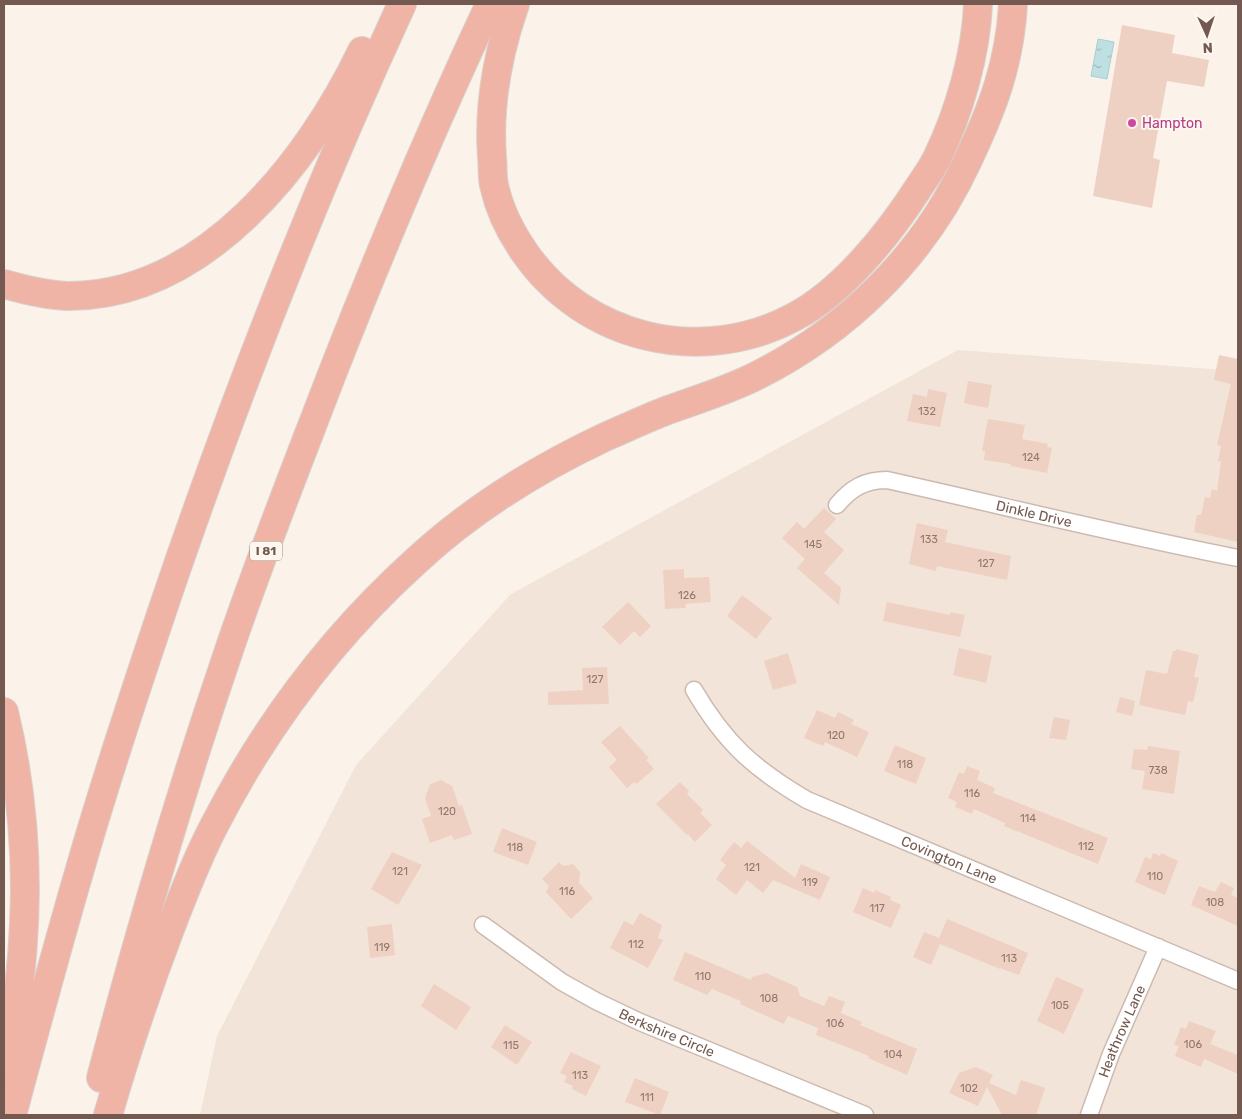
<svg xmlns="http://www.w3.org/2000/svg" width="1242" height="1119" font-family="Rubik,sans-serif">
	<defs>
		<pattern id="water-ripples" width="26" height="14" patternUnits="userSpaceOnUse" patternTransform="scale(1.25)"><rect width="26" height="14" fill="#bfe0e3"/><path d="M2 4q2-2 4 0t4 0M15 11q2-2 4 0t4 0" fill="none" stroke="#a0b9ba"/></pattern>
	</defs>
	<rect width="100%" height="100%" fill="#fbf3e9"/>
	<polygon fill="#f2e4d8" points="958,350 1238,371 1238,1115 200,1115 217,1036 356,765 511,594"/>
	<polygon fill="url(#water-ripples)" stroke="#a6cfd4" points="1098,39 1114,42 1107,79 1091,76"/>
	<g fill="#eed1c3">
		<polygon points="1122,25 1175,35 1172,53 1209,60 1204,87 1167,81 1153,158 1160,160 1152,208 1093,196"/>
		<polygon points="1219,355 1238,359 1238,542 1194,532 1197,515 1201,515 1205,497 1210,498 1212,489 1217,491 1221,461 1218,461 1221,446 1217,445 1231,384 1214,380"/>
		<polygon points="968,381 992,385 988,408 964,403"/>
		<polygon points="928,389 947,393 940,427 907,421 913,394 927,397"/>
		<polygon points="988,419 1025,425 1022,439 1048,444 1047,447 1052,448 1047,473 1011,466 1011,464 984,460 985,451 982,451"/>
		<polygon points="824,508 836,519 824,532 844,550 824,573 841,588 839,605 797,568 805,559 782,538 797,522 804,529"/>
		<polygon points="917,523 948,530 945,542 1011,556 1007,580 937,566 936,571 909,564"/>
		<polygon points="684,569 684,578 709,577 711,602 685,604 686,608 665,609 663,570"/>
		<polygon points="742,595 772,618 756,639 727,616"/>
		<polygon points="628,602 651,626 640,637 634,631 620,645 602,627"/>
		<polygon points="887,602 950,615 950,612 965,615 960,637 883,621"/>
		<polygon points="959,648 992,656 986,683 953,675"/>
		<polygon points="1176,649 1199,655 1194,677 1199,678 1193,702 1188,701 1185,715 1139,705 1146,670 1167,674 1173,651 1176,651"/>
		<polygon points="788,653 797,683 773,690 764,661"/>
		<polygon points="607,667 609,704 548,705 548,692 583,690 582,668"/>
		<polygon points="1120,697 1135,701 1132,716 1116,712"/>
		<polygon points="817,710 835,718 838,712 854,720 851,724 869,732 857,757 825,742 823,746 804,738"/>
		<polygon points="1054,717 1070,720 1066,740 1049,738"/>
		<polygon points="620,726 649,758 646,760 654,769 636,784 634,782 627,788 609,767 617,760 601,742"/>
		<polygon points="895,745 926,758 916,784 884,771"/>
		<polygon points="1148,746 1180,751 1174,794 1142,789 1145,771 1131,769 1134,749 1147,750"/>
		<polygon points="967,766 980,771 977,780 995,788 993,793 1108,838 1098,864 1004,826 1005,823 974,809 972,814 955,807 957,802 948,798 959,772 964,774"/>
		<polygon points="441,780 452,786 459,806 462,805 472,834 454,840 452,835 430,843 422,819 431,816 425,798 430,784"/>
		<polygon points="680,782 689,791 687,794 703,810 700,813 712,825 695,842 688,834 687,835 656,804"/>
		<polygon points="502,828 537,842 528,865 493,852"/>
		<polygon points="747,841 795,878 801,864 830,877 820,900 773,880 763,893 747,880 736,895 716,879 726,865 720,860 734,842 741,848"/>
		<polygon points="392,852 422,865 398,905 371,889"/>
		<polygon points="1153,853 1160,856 1161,853 1178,861 1165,895 1135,882 1145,857 1151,859"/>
		<polygon points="559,862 563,866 573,864 580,872 579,883 593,898 571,919 546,892 549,886 542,879"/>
		<polygon points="1221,882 1234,888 1231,895 1238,898 1238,926 1191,905 1199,886 1215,892"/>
		<polygon points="863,888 874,893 875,890 891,897 890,900 901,905 891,928 853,912"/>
		<polygon points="640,913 662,925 658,938 663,940 648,968 610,948 624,921 633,925"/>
		<polygon points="947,919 1028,953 1019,975 1000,968 1000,969 940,944 931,965 913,957 924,932 939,938"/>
		<polygon points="392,924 395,955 370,958 367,927"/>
		<polygon points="685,952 751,980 752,977 766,973 797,987 800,996 824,1006 829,996 845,1002 841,1013 862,1022 860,1025 917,1049 907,1075 868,1058 869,1056 816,1035 818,1028 788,1016 784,1024 740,1004 741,1001 712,989 707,995 673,980"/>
		<polygon points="1056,977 1084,989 1064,1034 1037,1021"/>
		<polygon points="434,984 471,1007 456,1030 421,1006"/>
		<polygon points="1189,1021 1216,1031 1210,1044 1238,1055 1238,1074 1204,1059 1201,1067 1175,1056 1179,1046 1174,1045 1181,1027 1186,1029"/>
		<polygon points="505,1025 532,1042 517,1065 491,1047"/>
		<polygon points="571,1052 601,1066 586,1096 572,1089 573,1086 564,1082 567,1076 560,1073"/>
		<polygon points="976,1067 993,1075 989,1083 1016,1095 1021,1080 1045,1088 1036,1115 1002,1115 987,1087 978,1106 949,1093 959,1073"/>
		<polygon points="635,1078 669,1092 660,1115 625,1102"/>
	</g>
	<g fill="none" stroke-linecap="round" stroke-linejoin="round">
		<g stroke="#ccbab0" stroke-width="19">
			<g id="street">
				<path id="s1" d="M 837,505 C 851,488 865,480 887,480 C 1004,506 1120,535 1238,558"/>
				<path id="s2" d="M 694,690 C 725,743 754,769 807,800 L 1238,981"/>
				<path id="s3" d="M 483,925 L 562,982 L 596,1001 L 640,1022 L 865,1115"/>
				<path id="s4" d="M 1089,1115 L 1111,1054 L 1158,947"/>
			</g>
		</g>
		<g stroke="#d8d1ce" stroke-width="30">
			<g id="highway">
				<path d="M 515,4 C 498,53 488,104 492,157 C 493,166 492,176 494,185 C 499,209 511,233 525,253 C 585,339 701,367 794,317 C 842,292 888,235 917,190 C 924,179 932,169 937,158 C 959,113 976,54 978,4"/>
				<path d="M 4,284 C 25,290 45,295 67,296 C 204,297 308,163 362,51"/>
				<path d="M 4,712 C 34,836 29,949 6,1074"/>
				<path d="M 101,1078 C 138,937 179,797 226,659 C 258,563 296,468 332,374 C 381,249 433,125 490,4"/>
				<path d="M 12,1115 C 34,1033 56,951 80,869 C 108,771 141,673 174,576 C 241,382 316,190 402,4"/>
				<path d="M 108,1115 C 126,1052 147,990 170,929 C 184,893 197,858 215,824 C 266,725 333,636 416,561 C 471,510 537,469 605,437 C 626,428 647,418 668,410 C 696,400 725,391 752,378 C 846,332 923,257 967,162 C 992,110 1010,63 1013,4"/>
			</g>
		</g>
		<use href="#street" stroke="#fff" stroke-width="16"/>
		<use href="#highway" stroke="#efb4a6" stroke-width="28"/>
	</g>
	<circle fill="#d1479c" stroke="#fdf7ef" stroke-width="2" cx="1132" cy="123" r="5"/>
	<g text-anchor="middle" stroke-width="4" stroke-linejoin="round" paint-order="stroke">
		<g font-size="11" fill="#92776c">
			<text x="927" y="415">132</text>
			<text x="1031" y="461">124</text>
			<text x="929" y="543">133</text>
			<text x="813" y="548">145</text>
			<text x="986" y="567">127</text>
			<text x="687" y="599">126</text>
			<text x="595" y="683">127</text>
			<text x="836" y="739">120</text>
			<text x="905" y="768">118</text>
			<text x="1158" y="774">738</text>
			<text x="972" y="797">116</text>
			<text x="447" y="815">120</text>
			<text x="1028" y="822">114</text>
			<text x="1086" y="850">112</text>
			<text x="515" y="851">118</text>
			<text x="752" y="871">121</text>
			<text x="400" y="875">121</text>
			<text x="1155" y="880">110</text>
			<text x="810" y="886">119</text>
			<text x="567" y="895">116</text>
			<text x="1215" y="906">108</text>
			<text x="877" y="912">117</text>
			<text x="636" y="948">112</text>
			<text x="382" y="951">119</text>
			<text x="1009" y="962">113</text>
			<text x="703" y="980">110</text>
			<text x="769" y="1002">108</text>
			<text x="1060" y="1009">105</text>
			<text x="835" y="1027">106</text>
			<text x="1193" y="1048">106</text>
			<text x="511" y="1049">115</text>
			<text x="893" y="1058">104</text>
			<text x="580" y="1079">113</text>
			<text x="969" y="1092">102</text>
			<text x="647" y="1101">111</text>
		</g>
		<rect fill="#fdf7ef" stroke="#9c887f" stroke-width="1" x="250" y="541.5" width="32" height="19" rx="4"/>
		<g font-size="12" font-weight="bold" fill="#73594f">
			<text x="266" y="555">I 81</text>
		</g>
		<g font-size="14" fill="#b23c85" stroke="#fdf7ef" text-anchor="start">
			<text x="1142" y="128">Hampton</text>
		</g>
		<g font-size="14" fill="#73594f" stroke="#fdf7ef">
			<text dy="5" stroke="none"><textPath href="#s1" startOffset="209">Dinkle Drive</textPath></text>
			<text dy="5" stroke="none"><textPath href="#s2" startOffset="314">Covington Lane</textPath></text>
			<text dy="5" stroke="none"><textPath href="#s4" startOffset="90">Heathrow Lane</textPath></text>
			<text dy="5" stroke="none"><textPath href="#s3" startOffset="214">Berkshire Circle</textPath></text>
		</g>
	</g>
	<rect width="1242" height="1119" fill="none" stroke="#73594f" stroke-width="10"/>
	<g transform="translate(1207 35) rotate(177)" stroke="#fdf7ef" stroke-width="4" paint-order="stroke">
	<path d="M0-4L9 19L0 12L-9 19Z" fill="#73594f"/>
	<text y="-8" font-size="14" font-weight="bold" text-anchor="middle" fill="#73594f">N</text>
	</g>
</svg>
